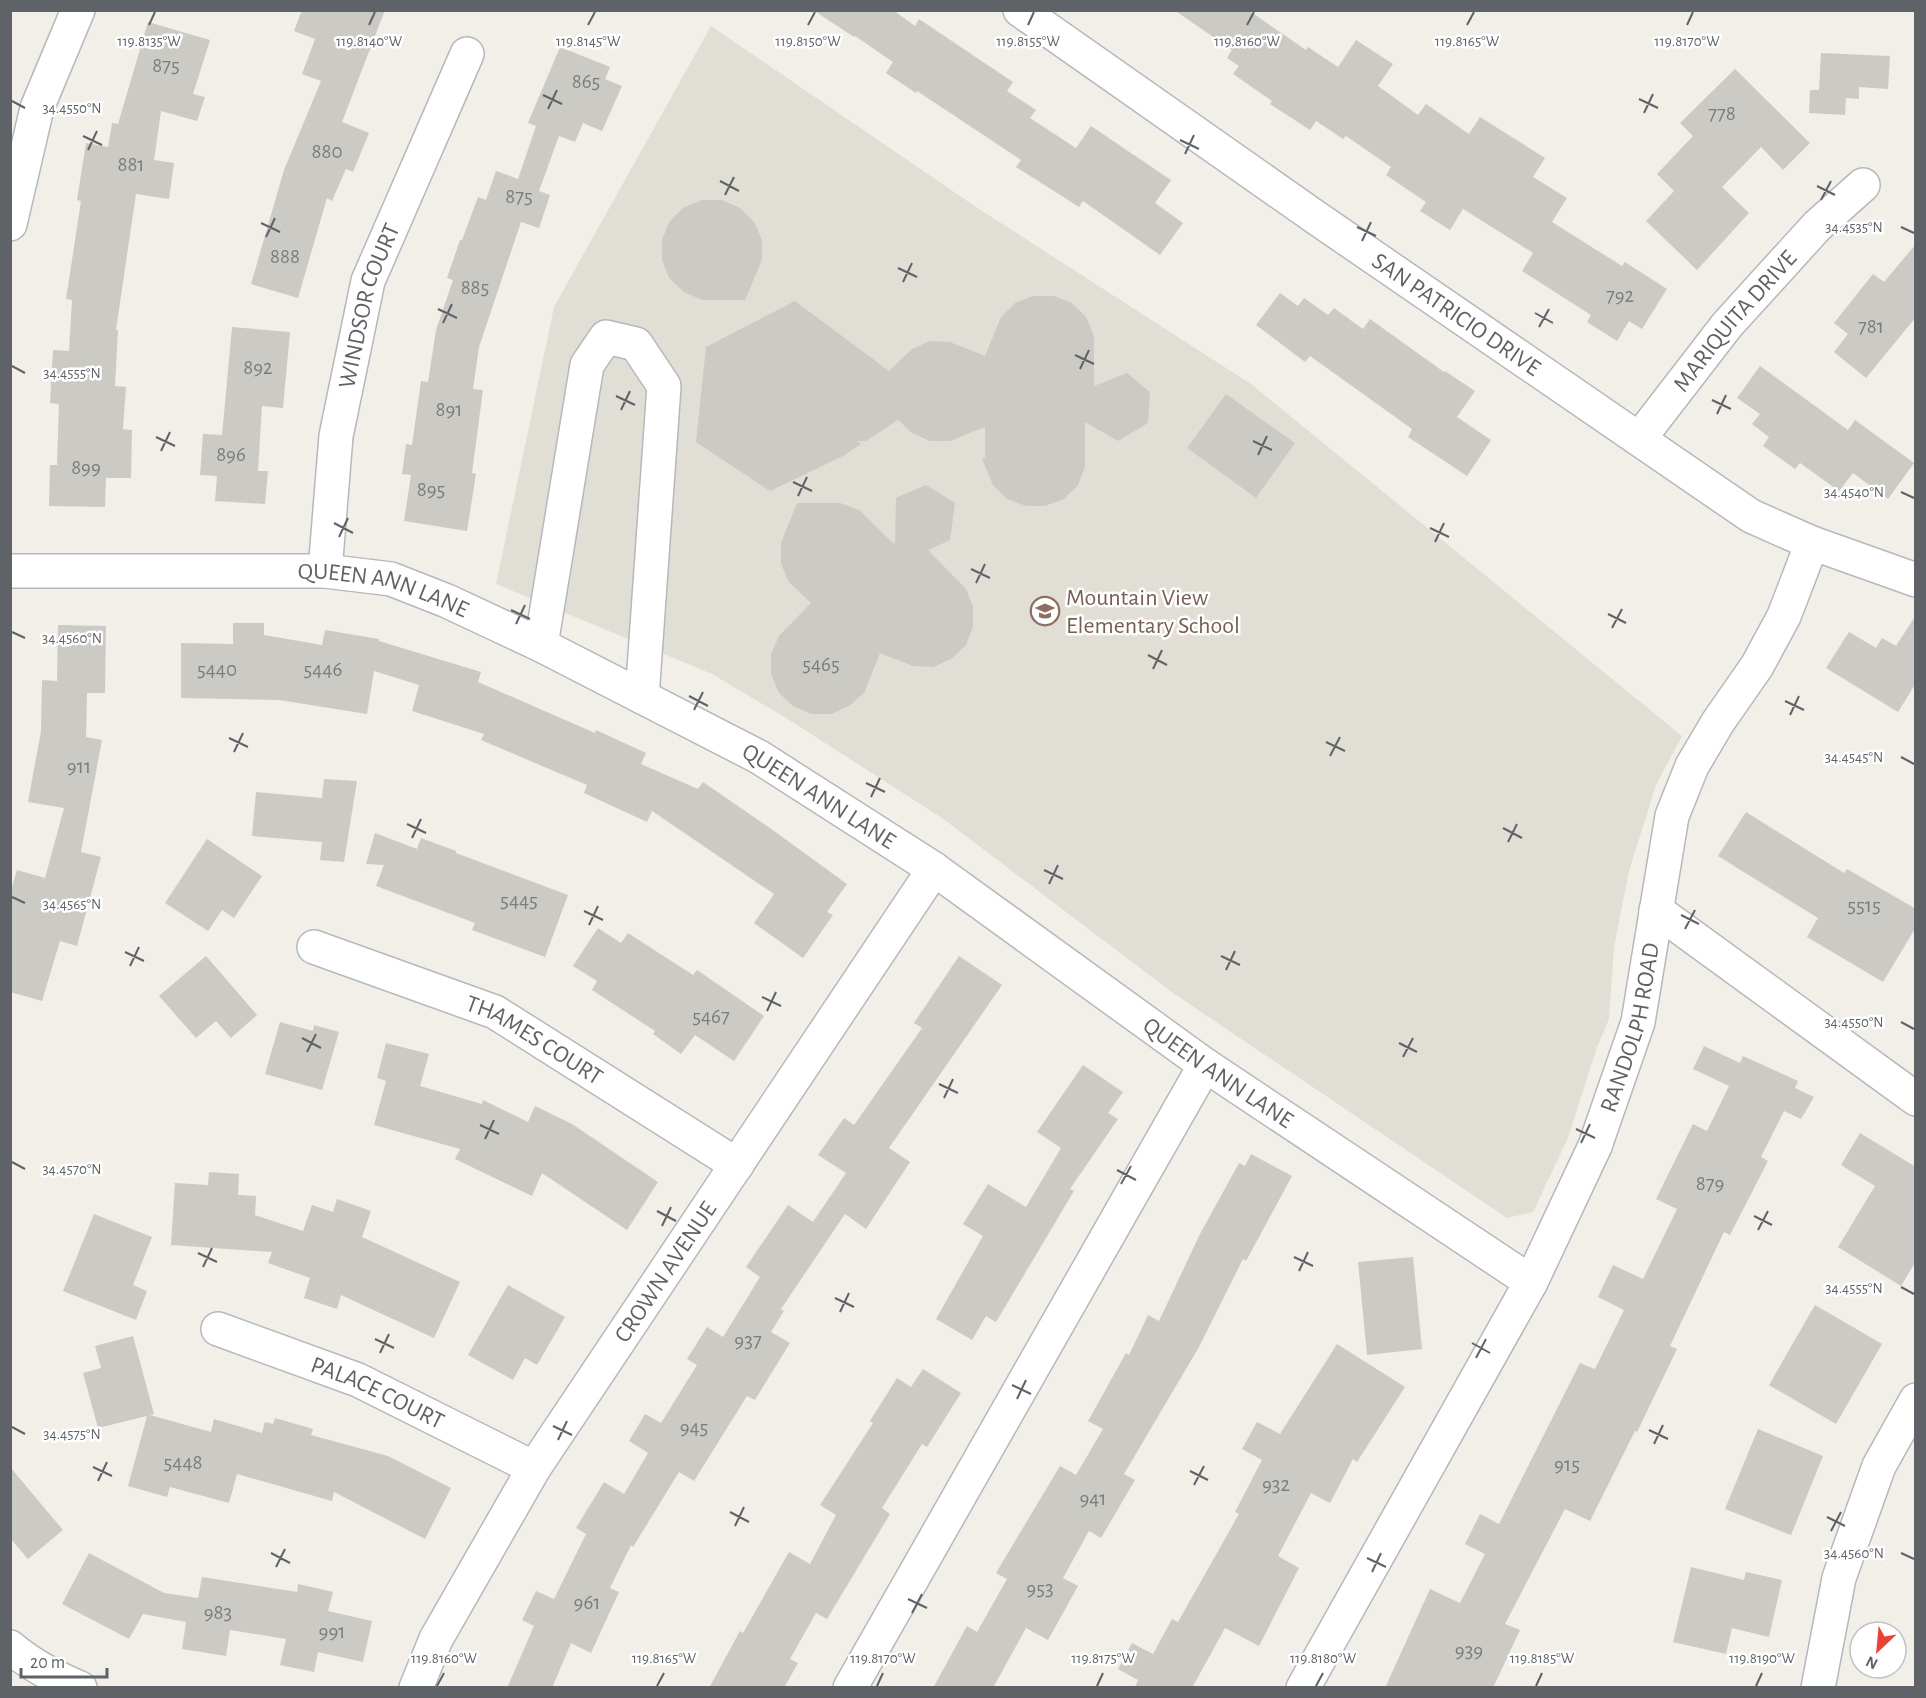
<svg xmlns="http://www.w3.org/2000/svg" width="1926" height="1698" font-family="'Alegreya Sans',sans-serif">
	<rect width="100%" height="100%" fill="#f1efe8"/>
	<polygon fill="#e1ded6" points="711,26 979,209 1251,384 1682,736 1656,785 1629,871 1614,947 1609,1019 1597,1047 1568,1138 1533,1212 1507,1218 1173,993 942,818 786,718 712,674 496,584 554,307"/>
	<g fill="#cccac5">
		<polygon points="302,10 385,10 342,122 369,133 353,172 346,169 332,201 327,198 298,298 251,284 284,170 321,81 302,74 315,39 294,31"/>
		<polygon points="813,10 893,10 915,26 919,19 1013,82 1007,91 1036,110 1030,118 1076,148 1091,126 1171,180 1155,203 1183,223 1160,255 1083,201 1079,207 1016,167 1021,160 917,91 916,93 886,73 893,62 855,36 854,37"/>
		<polygon points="1174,10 1248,10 1306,50 1308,47 1338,67 1356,40 1393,64 1378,86 1418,115 1426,104 1469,134 1480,117 1545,158 1533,177 1567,198 1552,222 1622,266 1625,262 1667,289 1642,329 1629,321 1617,341 1587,322 1591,315 1522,271 1533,253 1463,209 1450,230 1420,211 1426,202 1386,175 1391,167 1346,136 1343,139 1316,121 1310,130 1270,104 1272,101 1233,74 1239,66 1227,58 1232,50"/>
		<polygon points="148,22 210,40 193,94 205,97 197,121 161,111 154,160 174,163 169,199 136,194 116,330 118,330 115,386 126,387 123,429 132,430 131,478 106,478 105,507 49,506 50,465 57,465 59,404 50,403 53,350 69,351 72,300 66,299 81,201 77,200 86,143 108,147 112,123 118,124"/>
		<polygon points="560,47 610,67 605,79 622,86 602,131 583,123 575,142 559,136 539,191 550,195 539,228 521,222 479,347 473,389 483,390 472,473 476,474 467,531 404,521 411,475 402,474 406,444 412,445 421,381 428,382 436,330 453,280 447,278 460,240 462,240 478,197 486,200 496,171 518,179 536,126 528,123"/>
		<polygon points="1821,53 1890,56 1888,89 1859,87 1859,99 1846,98 1845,115 1809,113 1810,90 1819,90"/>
		<polygon points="1735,69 1810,143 1783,170 1761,147 1722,187 1749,213 1697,270 1646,221 1674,191 1657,174 1693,136 1680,123"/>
		<polygon points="702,200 722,200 740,208 754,222 762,240 762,260 745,300 702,300 684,292 669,278 662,260 662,240 669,222 683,208"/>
		<polygon points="1916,244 1916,317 1866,378 1834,352 1848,334 1834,323 1873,274 1884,282"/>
		<polygon points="1280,293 1298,306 1304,298 1328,315 1334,308 1363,329 1370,319 1444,372 1445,371 1475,391 1457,417 1491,440 1467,476 1408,437 1412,429 1310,356 1305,362 1256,325"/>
		<polygon points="1033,296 1054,296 1072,303 1086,317 1094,336 1094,386 1127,373 1150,392 1148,423 1118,441 1085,422 1085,467 1078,485 1064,499 1045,506 1026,506 1007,499 993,485 982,459 985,458 985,427 950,441 930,441 912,433 898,420 866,441 857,441 861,444 843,456 770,491 696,442 706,347 795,301 889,371 912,349 930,341 950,342 985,356 1001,317 1015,303"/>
		<polygon points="232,327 290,332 283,408 262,406 258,471 268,471 265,504 215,501 217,476 200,475 203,434 222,435"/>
		<polygon points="1760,366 1848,430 1855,420 1914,463 1888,499 1853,473 1839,491 1800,463 1795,469 1763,446 1769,437 1752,424 1760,414 1737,398"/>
		<polygon points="1226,394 1295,443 1256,498 1187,448"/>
		<polygon points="926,485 955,503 950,540 928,550 966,589 973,607 973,627 966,645 951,659 933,667 913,666 880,653 864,693 849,706 831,714 811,714 793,706 779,693 771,674 771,654 779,636 811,603 788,581 781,563 781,543 797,503 840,503 859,510 895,545 896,498"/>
		<polygon points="1916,615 1916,683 1898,712 1826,668 1849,632 1876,648 1882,638 1896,646"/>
		<polygon points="233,623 264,623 264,635 322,645 325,630 379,639 379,641 481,672 478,682 595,733 596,730 646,753 641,764 698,789 703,782 770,828 847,884 827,912 833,915 803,958 754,923 774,894 652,811 647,822 584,793 587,785 481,740 484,734 412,711 419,685 374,671 367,714 279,700 181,698 181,643 233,644"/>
		<polygon points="58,625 106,626 105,693 87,693 86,737 102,740 81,852 101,857 77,946 60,941 42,1001 10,992 10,894 17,870 45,878 64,808 28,802 41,731 42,680 57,681"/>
		<polygon points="324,779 357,781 344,862 320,860 322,842 252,836 256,792 322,798"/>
		<polygon points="1746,812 1844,873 1847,869 1916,909 1916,927 1883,982 1807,937 1818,918 1718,856"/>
		<polygon points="375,833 417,849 421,838 456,851 456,853 568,895 545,957 472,930 475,923 376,886 384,865 366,864"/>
		<polygon points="207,839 262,876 234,918 222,910 208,931 165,903"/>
		<polygon points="598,928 621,943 628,933 693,975 697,970 764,1016 734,1061 695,1035 681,1054 653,1034 655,1031 592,990 597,981 573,966"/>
		<polygon points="206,956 257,1015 231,1038 216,1021 196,1038 159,996"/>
		<polygon points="959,956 1002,985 889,1148 910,1162 866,1229 845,1214 781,1309 784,1311 771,1332 790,1343 755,1400 747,1396 694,1481 679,1472 633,1547 631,1545 610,1588 619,1592 591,1653 571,1643 552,1688 507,1688 534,1626 522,1620 536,1591 554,1599 586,1534 576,1528 604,1482 624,1494 648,1453 629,1441 645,1414 661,1423 697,1365 687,1359 707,1327 723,1337 760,1277 746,1267 788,1205 813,1222 846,1173 818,1155 844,1118 854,1125 922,1028 914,1023"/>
		<polygon points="280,1022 313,1031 314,1025 339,1032 322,1090 265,1074"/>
		<polygon points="386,1043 429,1054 420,1086 482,1104 483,1100 528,1122 535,1106 572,1124 658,1182 627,1230 542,1173 532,1196 455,1159 460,1149 374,1125 386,1081 377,1078"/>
		<polygon points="1704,1046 1740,1063 1743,1056 1798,1081 1795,1088 1814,1097 1801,1119 1784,1111 1761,1157 1768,1161 1730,1235 1724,1232 1670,1346 1677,1349 1637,1432 1635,1431 1590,1521 1565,1509 1505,1624 1520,1630 1493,1688 1385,1688 1430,1589 1460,1603 1485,1554 1465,1544 1480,1514 1499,1524 1580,1363 1595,1369 1624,1310 1598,1297 1613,1265 1643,1279 1677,1209 1656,1199 1693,1124 1707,1131 1729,1086 1693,1069"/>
		<polygon points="1083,1065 1123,1092 1108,1113 1118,1119 1070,1189 1074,1191 996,1322 986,1316 972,1340 936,1319 983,1236 963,1224 988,1184 1026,1207 1061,1148 1037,1132"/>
		<polygon points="1860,1133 1916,1167 1916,1261 1901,1286 1838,1247 1875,1186 1841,1165"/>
		<polygon points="1251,1154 1292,1176 1246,1261 1243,1259 1199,1347 1124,1474 1135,1480 1101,1538 1089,1531 1063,1578 1078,1586 1048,1640 1026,1628 993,1688 933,1688 967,1626 977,1632 1007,1579 996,1573 1060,1466 1076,1475 1103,1429 1088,1421 1126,1353 1129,1355 1148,1315 1159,1321 1200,1234 1239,1163 1245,1166"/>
		<polygon points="209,1172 239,1174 238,1195 256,1196 255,1215 303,1231 312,1205 333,1212 337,1199 371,1211 362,1237 460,1282 434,1338 341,1295 337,1309 304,1298 310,1278 268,1263 272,1252 171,1245 175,1183 208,1185"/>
		<polygon points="94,1214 152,1237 133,1285 147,1291 136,1320 63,1291"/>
		<polygon points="1413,1257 1422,1349 1367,1355 1358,1262"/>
		<polygon points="508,1285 565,1317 537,1365 525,1358 513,1380 468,1355"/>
		<polygon points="1815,1305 1882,1344 1836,1424 1769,1385"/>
		<polygon points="133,1336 154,1414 150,1415 211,1432 214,1419 262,1433 265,1422 273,1424 275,1418 313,1429 311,1435 388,1456 451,1488 425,1539 334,1492 332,1501 237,1474 229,1503 170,1487 167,1497 128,1486 147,1416 98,1428 83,1373 101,1368 95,1346"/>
		<polygon points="1337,1344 1405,1387 1357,1462 1353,1459 1330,1503 1311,1493 1278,1556 1299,1568 1259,1646 1225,1628 1192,1688 1135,1688 1138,1680 1118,1669 1132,1643 1153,1654 1172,1619 1178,1622 1239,1514 1235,1512 1262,1460 1242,1449 1257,1422 1280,1434"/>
		<polygon points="923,1369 961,1393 927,1447 922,1444 882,1508 890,1514 827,1619 816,1613 790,1659 798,1663 784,1688 709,1688 740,1631 743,1633 789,1552 810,1564 836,1515 820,1505 873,1423 870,1421 897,1378 911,1387"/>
		<polygon points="1758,1429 1823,1456 1791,1535 1725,1509"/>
		<polygon points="10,1467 63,1530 28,1559 10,1538"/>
		<polygon points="89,1553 164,1593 198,1598 202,1577 297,1592 298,1584 333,1592 328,1611 372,1621 363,1662 318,1652 314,1672 280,1665 286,1639 230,1630 226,1656 182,1649 186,1622 143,1614 129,1639 62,1604"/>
		<polygon points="1691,1567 1744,1580 1746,1572 1782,1580 1769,1637 1732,1628 1726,1654 1673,1642"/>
	</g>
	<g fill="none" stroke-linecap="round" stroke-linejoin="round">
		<g stroke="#b5b8bc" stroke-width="36">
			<g id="minor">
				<path id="s1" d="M 1020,10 L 1318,219 L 1751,516 L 1812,543 L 1916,580"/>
				<polyline points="10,224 37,108 78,10"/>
				<path id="s2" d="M 1639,439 L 1727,325 L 1817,226 L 1863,185"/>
				<path id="s3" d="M 10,571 L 325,571 L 391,579 L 447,601 L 541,645 L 759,757 L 934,869 L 1205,1065 L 1531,1282"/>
				<path id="s4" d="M 325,571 L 336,436 L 368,281 L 467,54"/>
				<polyline points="541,645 587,365 606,337 636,344 664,386 642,697"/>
				<polyline points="1656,910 1916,1099"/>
				<path id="s5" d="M 314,947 L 495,1012 L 737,1165"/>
				<path id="s6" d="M 218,1329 L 358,1380 L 534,1468"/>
				<path d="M 10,1647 C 30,1664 56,1678 80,1688"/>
				<path id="s7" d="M 416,1688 L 436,1639 L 534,1468 L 934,869"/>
				<polyline points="850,1688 1205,1065"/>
				<path id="s8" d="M 1303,1688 L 1531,1282 L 1595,1146 L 1638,1022 L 1672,816 L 1692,766 L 1718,722 L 1757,666 L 1784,616 L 1812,543"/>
				<polyline points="1818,1688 1839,1578 1879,1466 1916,1400"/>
			</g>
		</g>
		<use href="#minor" stroke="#fff" stroke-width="33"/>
	</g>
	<path fill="none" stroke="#5f6368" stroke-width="2" d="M 149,25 L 155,12M 369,25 L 375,12M 588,25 L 595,12M 808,25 L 815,12M 1028,25 L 1034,12M 1247,25 L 1254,12M 1467,25 L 1474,12M 1687,25 L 1693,12M 543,95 L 562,104M 1639,99 L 1658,108M 12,101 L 25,108M 548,109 L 557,90M 1644,113 L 1653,94M 83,136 L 102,145M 1180,140 L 1199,149M 88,150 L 97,131M 1185,154 L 1194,135M 720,181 L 739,191M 1817,186 L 1835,195M 725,195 L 734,177M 1821,200 L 1831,181M 261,223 L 280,232M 1357,227 L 1376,236M 1901,227 L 1914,233M 266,237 L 275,218M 1362,241 L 1371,222M 898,268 L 917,277M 903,282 L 912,263M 438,309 L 457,318M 1535,313 L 1553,323M 443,323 L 452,304M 1539,327 L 1549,309M 1075,355 L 1094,364M 12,366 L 25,373M 1080,369 L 1089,350M 616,396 L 635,405M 1712,400 L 1731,409M 621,410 L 630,391M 1717,414 L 1726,395M 156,437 L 175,446M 1253,441 L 1272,450M 161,451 L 170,432M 1258,455 L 1267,436M 793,482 L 812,491M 1901,492 L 1914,498M 798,496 L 807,477M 334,523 L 353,533M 1430,528 L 1449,537M 339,537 L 348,518M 1435,542 L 1444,523M 971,569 L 990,578M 976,583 L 985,564M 511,610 L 530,619M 1608,614 L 1626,623M 516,624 L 525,605M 1612,628 L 1622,609M 12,632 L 25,638M 1148,655 L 1167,665M 1153,669 L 1162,650M 689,696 L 708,706M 1785,701 L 1804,710M 694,710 L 703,692M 1790,715 L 1799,696M 229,738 L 248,747M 1326,742 L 1345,751M 234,752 L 243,733M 1330,756 L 1340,737M 1901,757 L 1914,764M 866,783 L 885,792M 871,797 L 880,778M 407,824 L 426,833M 1503,828 L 1522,838M 412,838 L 421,819M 1508,842 L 1517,824M 1044,870 L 1063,879M 1049,884 L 1058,865M 12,897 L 25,903M 584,911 L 603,920M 1681,915 L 1699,924M 589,925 L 598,906M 1685,929 L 1695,910M 125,952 L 144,961M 1221,956 L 1240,965M 130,966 L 139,947M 1226,970 L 1235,951M 762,997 L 781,1006M 767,1011 L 776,992M 1901,1022 L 1914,1029M 302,1038 L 321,1048M 1399,1043 L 1417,1052M 307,1052 L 316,1034M 1403,1057 L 1413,1038M 939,1084 L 958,1093M 944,1098 L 953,1079M 480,1125 L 499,1134M 1576,1129 L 1595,1138M 485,1139 L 494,1120M 1581,1143 L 1590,1124M 12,1162 L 25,1169M 1117,1170 L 1136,1180M 1121,1184 L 1131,1166M 657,1211 L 676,1221M 1754,1216 L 1772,1225M 662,1226 L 671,1207M 1758,1230 L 1768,1211M 198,1253 L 217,1262M 1294,1257 L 1313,1266M 203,1267 L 212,1248M 1299,1271 L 1308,1252M 1901,1287 L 1914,1294M 835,1298 L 854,1307M 840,1312 L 849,1293M 375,1339 L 394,1348M 1472,1343 L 1490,1353M 380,1353 L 389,1334M 1476,1358 L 1486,1339M 1012,1385 L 1031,1394M 1017,1399 L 1026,1380M 553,1426 L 572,1435M 12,1427 L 25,1434M 1649,1430 L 1668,1439M 558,1440 L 567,1421M 1654,1444 L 1663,1425M 93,1467 L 112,1476M 1190,1471 L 1208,1480M 98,1481 L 107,1462M 1194,1485 L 1204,1466M 730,1512 L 749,1522M 1827,1517 L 1845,1526M 735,1526 L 744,1507M 1831,1531 L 1841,1512M 271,1553 L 290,1563M 1901,1553 L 1914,1559M 1367,1558 L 1386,1567M 276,1567 L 285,1549M 1372,1572 L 1381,1553M 908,1599 L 927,1608M 912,1613 L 922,1594M 437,1686 L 444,1673M 657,1686 L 664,1673M 877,1686 L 883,1673M 1097,1686 L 1103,1673M 1316,1686 L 1323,1673M 1536,1686 L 1542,1673M 1756,1686 L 1762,1673"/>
	<defs>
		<g id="school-ring" transform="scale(1.5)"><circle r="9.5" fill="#fff" stroke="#8d6e63" stroke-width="1.5"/><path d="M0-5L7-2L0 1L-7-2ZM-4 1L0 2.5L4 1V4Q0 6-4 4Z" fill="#8d6e63"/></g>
	</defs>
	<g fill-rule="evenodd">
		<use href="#school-ring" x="1045" y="611"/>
	</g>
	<g text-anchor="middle" stroke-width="5" stroke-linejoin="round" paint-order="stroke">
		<g font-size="21" fill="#7a7d7f">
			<text x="166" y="72">875</text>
			<text x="586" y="88">865</text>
			<text x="1722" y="120">778</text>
			<text x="327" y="158">880</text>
			<text x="131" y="171">881</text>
			<text x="519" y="203">875</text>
			<text x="285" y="263">888</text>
			<text x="475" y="294">885</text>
			<text x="1620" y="302">792</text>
			<text x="1871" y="333">781</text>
			<text x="258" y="374">892</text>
			<text x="449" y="416">891</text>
			<text x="231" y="461">896</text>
			<text x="86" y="474">899</text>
			<text x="431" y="496">895</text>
			<text x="821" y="671">5465</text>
			<text x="217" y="676">5440</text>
			<text x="323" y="676">5446</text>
			<text x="79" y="773">911</text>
			<text x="519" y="907">5445</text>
			<text x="1864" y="912">5515</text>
			<text x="711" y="1023">5467</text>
			<text x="1710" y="1190">879</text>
			<text x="748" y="1347">937</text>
			<text x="694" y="1434">945</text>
			<text x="183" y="1469">5448</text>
			<text x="1567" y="1471">915</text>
			<text x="1276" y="1491">932</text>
			<text x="1093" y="1505">941</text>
			<text x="1040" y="1595">953</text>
			<text x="587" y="1609">961</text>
			<text x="218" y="1619">983</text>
			<text x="332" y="1638">991</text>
			<text x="1469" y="1657">939</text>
		</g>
		<g font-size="24" fill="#5f6368" stroke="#fff">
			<text dy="8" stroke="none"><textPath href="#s4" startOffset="270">WINDSOR COURT</textPath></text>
			<text dy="8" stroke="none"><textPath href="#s1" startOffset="532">SAN PATRICIO DRIVE</textPath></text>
			<text dy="8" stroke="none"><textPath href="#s2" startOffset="152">MARIQUITA DRIVE</textPath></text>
			<text dy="8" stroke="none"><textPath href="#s3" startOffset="376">QUEEN ANN LANE</textPath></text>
			<text dy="8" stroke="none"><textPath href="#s3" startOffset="862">QUEEN ANN LANE</textPath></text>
			<text dy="8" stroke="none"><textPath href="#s8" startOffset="740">RANDOLPH ROAD</textPath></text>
			<text dy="8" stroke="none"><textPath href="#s5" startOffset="240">THAMES COURT</textPath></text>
			<text dy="8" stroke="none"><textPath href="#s3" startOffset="1348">QUEEN ANN LANE</textPath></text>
			<text dy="8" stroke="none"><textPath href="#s7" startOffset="486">CROWN AVENUE</textPath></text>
			<text dy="8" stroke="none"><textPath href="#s6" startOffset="172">PALACE COURT</textPath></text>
		</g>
		<g font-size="24" fill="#785e54" stroke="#fff" text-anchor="start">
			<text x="1066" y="605">Mountain View<tspan x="1066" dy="28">Elementary School</tspan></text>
		</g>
	</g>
	<g font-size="15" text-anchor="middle" fill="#5f6368" stroke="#fff" stroke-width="5" stroke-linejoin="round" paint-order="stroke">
		<text x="149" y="46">119.8135°W</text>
		<text x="369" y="46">119.8140°W</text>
		<text x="588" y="46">119.8145°W</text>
		<text x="808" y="46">119.8150°W</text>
		<text x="1028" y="46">119.8155°W</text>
		<text x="1247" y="46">119.8160°W</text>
		<text x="1467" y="46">119.8165°W</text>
		<text x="1687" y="46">119.8170°W</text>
		<text x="72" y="113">34.4550°N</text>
		<text x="1854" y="232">34.4535°N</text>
		<text x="72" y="378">34.4555°N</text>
		<text x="1854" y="497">34.4540°N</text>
		<text x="72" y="643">34.4560°N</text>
		<text x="1854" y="762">34.4545°N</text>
		<text x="72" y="909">34.4565°N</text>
		<text x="1854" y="1027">34.4550°N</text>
		<text x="72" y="1174">34.4570°N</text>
		<text x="1854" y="1293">34.4555°N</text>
		<text x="72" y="1439">34.4575°N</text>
		<text x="1854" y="1558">34.4560°N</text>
		<text x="444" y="1663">119.8160°W</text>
		<text x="664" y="1663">119.8165°W</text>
		<text x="883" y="1663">119.8170°W</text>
		<text x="1103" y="1663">119.8175°W</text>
		<text x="1323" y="1663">119.8180°W</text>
		<text x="1542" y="1663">119.8185°W</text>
		<text x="1762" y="1663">119.8190°W</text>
	</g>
	<rect width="1926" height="1698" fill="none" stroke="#5f6368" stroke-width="24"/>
	<g transform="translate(1878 1650) rotate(206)"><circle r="28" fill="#ffffff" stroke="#bfc1c3" stroke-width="1.5"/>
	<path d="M0-4.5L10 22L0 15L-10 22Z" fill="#ea4335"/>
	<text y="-9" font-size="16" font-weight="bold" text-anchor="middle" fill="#5f6368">N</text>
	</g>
	<path d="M21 1668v9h86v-9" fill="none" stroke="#5f6368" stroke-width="3"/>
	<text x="30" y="1668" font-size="18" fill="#5f6368" stroke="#ffffff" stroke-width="4.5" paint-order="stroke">20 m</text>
</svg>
